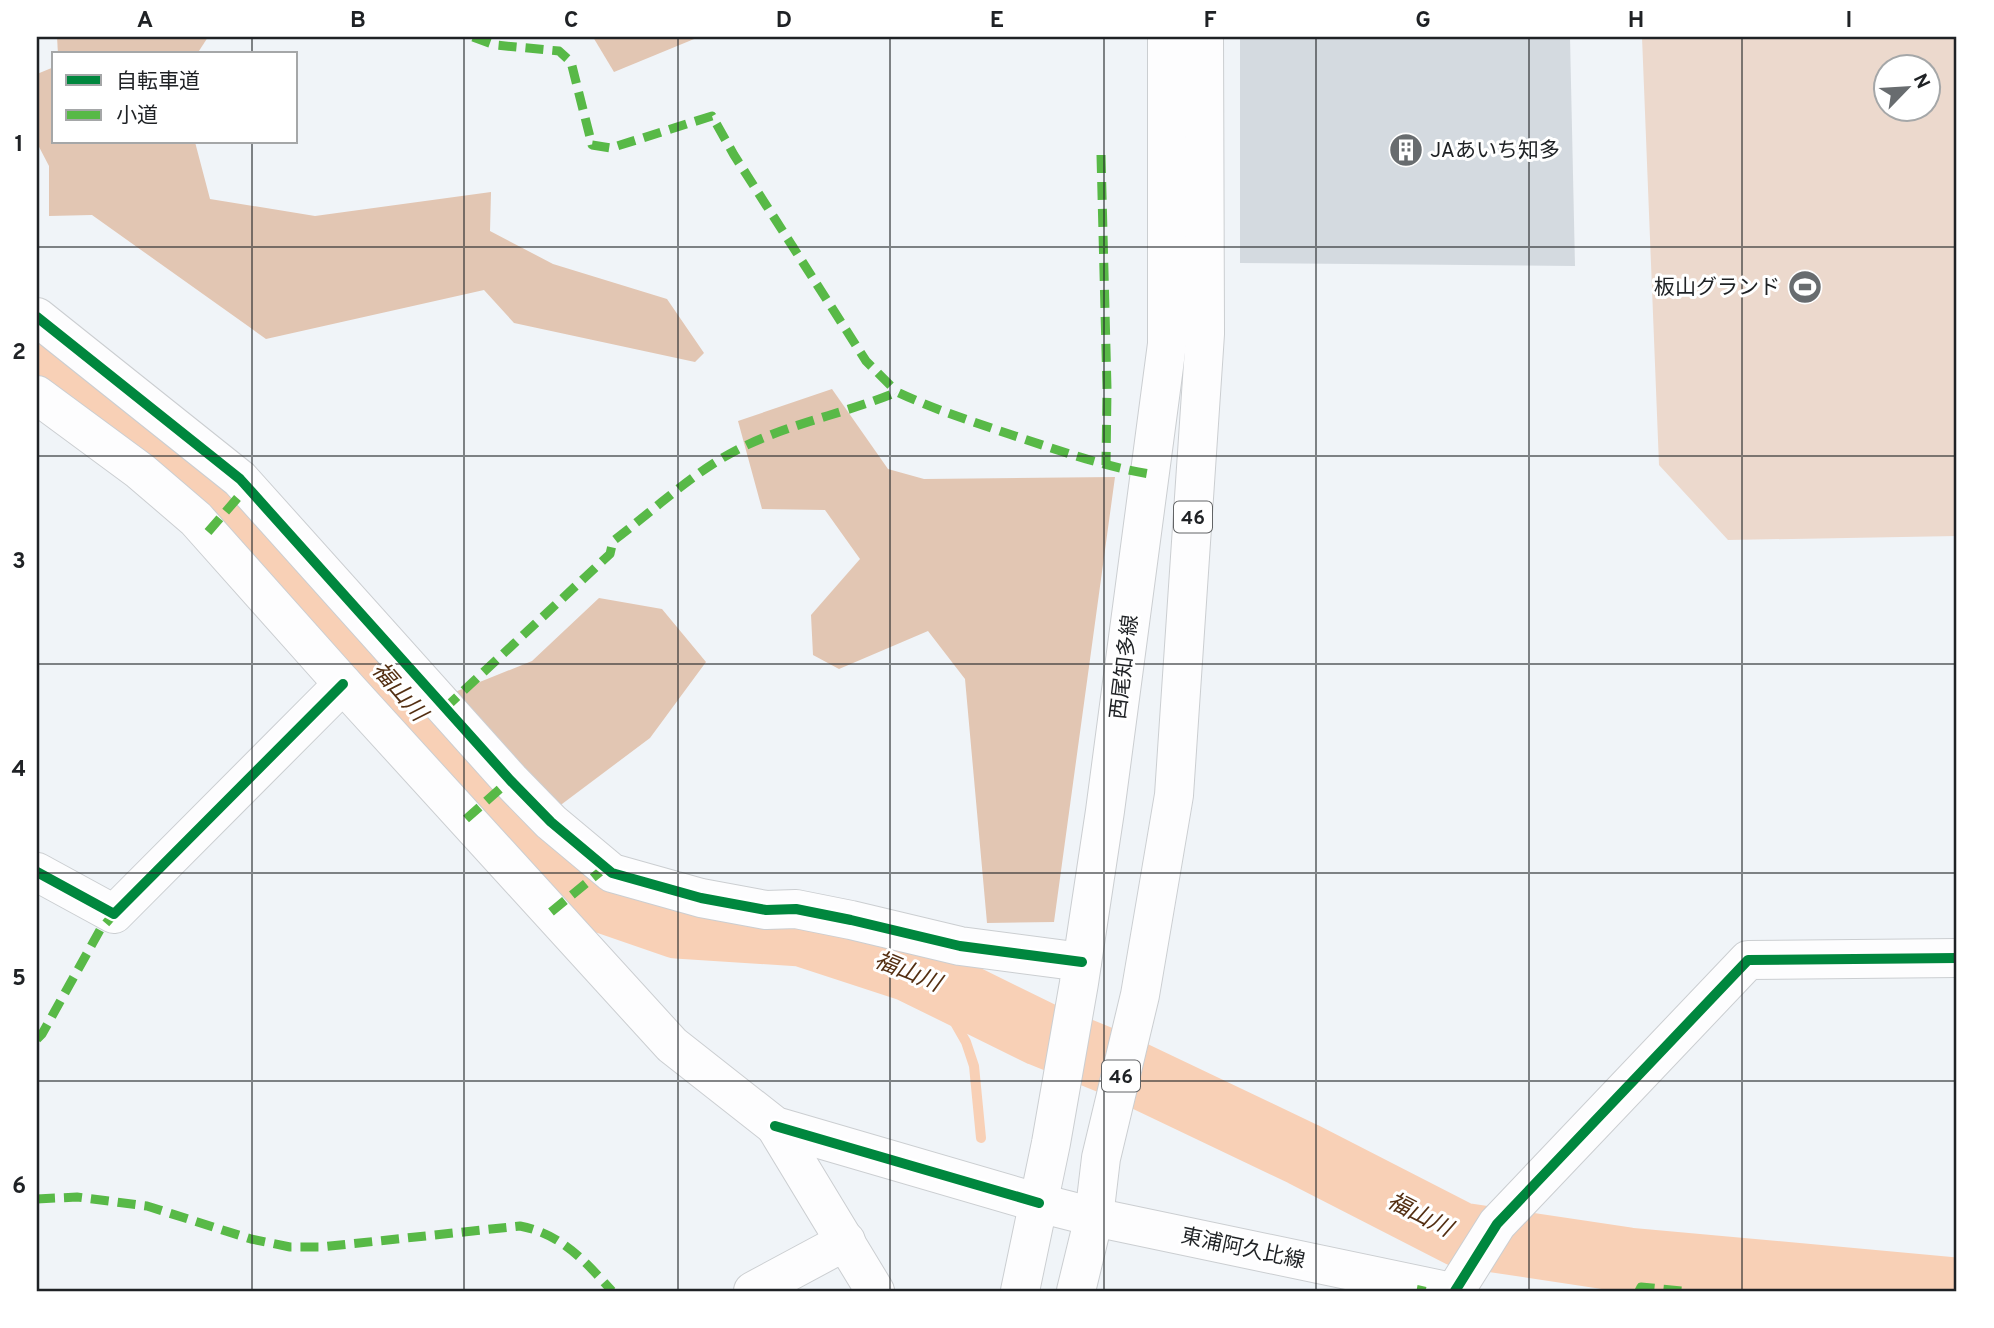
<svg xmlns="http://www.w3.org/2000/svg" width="1994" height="1328" font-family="Overpass,'Noto Sans JP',sans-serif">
	<rect width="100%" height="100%" fill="#f0f4f8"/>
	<path fill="#ecd9cd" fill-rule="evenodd" d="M 1642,37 L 1957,37 L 1957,536 L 1728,540 L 1659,465 ZM 1885,66 L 1927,66 L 1927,108 L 1885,108 Z"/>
	<g fill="#e2c6b3">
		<polygon points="57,37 208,37 197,54 58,54"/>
		<polygon points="593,37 699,37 614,72"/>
		<polygon points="54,67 54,142 195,142 210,199 315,216 491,192 490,231 553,264 667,299 704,353 695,362 514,323 484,290 266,339 92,215 49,216 49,166 37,143 37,74"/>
		<polygon points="832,389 888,469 924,479 1115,477 1054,922 987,923 965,679 928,631 839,669 813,655 811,615 860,559 825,510 762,509 738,421"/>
		<polygon points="599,598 662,609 706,662 650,738 550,813 445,696 532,661"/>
	</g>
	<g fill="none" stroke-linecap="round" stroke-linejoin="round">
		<polyline stroke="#f8d0b6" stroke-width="10" points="930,979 966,1042 974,1066 981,1138"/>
		<polyline stroke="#f8d0b6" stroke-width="65" points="37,346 77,382 238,505 500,805 593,897 677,926 802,934 909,969 1041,1034 1110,1062 1303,1154 1461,1235 1628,1260 1957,1290"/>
	</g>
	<polygon fill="#d4dae0" points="1240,37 1570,37 1575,266 1240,263"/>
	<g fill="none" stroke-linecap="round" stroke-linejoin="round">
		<g stroke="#cbced1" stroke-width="40">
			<g id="minor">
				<polyline points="37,317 240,479 510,780 551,822 612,873 701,898 766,910 796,909 851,920 960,946 1082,962"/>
				<polyline points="37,872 114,914 343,684"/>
				<polyline points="775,1126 875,1291"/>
				<polyline points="753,1291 846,1241"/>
				<polyline points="1455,1291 1497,1224 1748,960 1957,958"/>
			</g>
		</g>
		<g stroke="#cbced1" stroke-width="40">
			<polyline id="tertiary" points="37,395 140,471 196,519 343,684 672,1045 775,1126 1039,1203"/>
		</g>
		<g stroke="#cbced1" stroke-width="40">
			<polyline id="secondary" points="1039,1203 1094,1217 1447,1291"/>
		</g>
		<g stroke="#cbced1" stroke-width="40">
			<g id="primary">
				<polyline points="1020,1291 1051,1143 1079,983 1105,811 1167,344 1167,37"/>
				<polyline points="1076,1291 1094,1217 1101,1158 1140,995 1174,795 1205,334 1204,37"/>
			</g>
		</g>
		<use href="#minor" stroke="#fdfdfe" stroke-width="38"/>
		<use href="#tertiary" stroke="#fdfdfe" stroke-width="38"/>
		<use href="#secondary" stroke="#fdfdfe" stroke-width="38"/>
		<use href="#primary" stroke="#fdfdfe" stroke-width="38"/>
		<g stroke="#58b947" stroke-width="9" stroke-dasharray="18 9" stroke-linecap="butt">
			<polyline points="473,37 495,45 559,51 571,62 592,145 611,148 712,116 734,155 866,361 897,392"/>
			<polyline points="1101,155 1107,389 1106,465"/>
			<polyline points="208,532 247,487"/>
			<path d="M 444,709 L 610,554 L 613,541 C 653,511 691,474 735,451 C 786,424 844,414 897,392 C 933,409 971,421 1009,434 C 1055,449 1101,466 1150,474"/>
			<polyline points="466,819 510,780"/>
			<polyline points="551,912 606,867"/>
			<polyline points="37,1039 42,1034 100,930 114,914"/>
			<path d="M 37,1199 L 77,1197 L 147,1206 L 251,1239 L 290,1247 L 321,1247 L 520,1226 C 561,1234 584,1260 612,1291"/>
			<polyline points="1421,1291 1422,1286"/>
			<polyline points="1639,1291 1641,1287 1682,1291"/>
		</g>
		<g stroke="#fff" stroke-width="15">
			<g id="cycleway">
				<polyline points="37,317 240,479 510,780 551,822 612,873 701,898 766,910 796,909 851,920 960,946 1082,962"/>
				<polyline points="37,872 114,914 343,684"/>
				<polyline points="775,1126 1039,1203"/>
				<polyline points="1455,1291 1497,1224 1748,960 1957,958"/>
			</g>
		</g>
		<use href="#cycleway" stroke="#00873e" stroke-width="10"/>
	</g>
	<path fill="none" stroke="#1f2225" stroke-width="2" stroke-opacity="0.55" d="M 252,37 L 252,54M 464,37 L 464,1291M 678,37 L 678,1291M 890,37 L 890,1291M 1104,37 L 1104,1291M 1316,37 L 1316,1291M 1529,37 L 1529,1291M 1742,37 L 1742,1291M 252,142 L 252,1291M 37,247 L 1957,247M 37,456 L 1957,456M 37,664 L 1957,664M 37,873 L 1957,873M 37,1081 L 1957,1081"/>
	<defs>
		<g id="building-disc" transform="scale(1.75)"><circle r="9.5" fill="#686c6f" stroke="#fff"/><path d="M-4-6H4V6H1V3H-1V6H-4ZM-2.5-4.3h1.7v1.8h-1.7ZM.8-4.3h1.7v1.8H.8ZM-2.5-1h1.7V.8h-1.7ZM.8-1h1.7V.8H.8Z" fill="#fff"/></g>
		<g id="stadium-disc" transform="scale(1.75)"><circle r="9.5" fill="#686c6f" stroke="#fff"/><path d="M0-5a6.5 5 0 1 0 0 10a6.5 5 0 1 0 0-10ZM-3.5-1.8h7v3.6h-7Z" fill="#fff"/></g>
	</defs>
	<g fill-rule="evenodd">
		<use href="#building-disc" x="1406" y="150"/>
		<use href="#stadium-disc" x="1805" y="287"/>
	</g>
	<g text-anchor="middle" stroke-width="6" stroke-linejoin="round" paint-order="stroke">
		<g fill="#fff" stroke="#626466" stroke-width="2">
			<rect x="1174" y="501.5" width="38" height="31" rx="5"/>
			<rect x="1102" y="1060.5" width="38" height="31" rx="5"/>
		</g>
		<g font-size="19" font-weight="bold" fill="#1f2225">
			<text x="1193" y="524">46</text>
			<text x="1121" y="1083">46</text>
		</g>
		<g font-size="21" fill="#1f2225" stroke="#fff" text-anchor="start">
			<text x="1430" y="157">JAあいち知多</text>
			<text x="1780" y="294" text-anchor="end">板山グランド</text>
		</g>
		<g font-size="21" fill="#1f2225" stroke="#fff">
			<text transform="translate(1124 667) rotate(-83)" y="7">西尾知多線</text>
			<text transform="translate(1243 1248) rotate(12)" y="7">東浦阿久比線</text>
		</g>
		<g font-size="23" font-style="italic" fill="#542f12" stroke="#fff">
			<text transform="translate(400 691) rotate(49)" y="8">福山川</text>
			<text transform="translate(908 971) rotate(22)" y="8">福山川</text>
			<text transform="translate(1420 1214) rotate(27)" y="8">福山川</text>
		</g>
	</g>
	<rect width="1994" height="1328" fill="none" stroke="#ffffff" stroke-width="77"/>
	<rect x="52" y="52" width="245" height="91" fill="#ffffff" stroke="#a5a7a8" stroke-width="2"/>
	<rect x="66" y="75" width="35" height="10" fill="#00873e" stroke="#a5a7a8" stroke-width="2"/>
	<text x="116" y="88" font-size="21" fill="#1f2225">自転車道</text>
	<rect x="66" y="110" width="35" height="10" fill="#58b947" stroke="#a5a7a8" stroke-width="2"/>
	<text x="116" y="122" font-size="21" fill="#1f2225">小道</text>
	<g transform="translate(1907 88) rotate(65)"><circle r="33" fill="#ffffff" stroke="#a5a7a8" stroke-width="2"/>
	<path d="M0-5L12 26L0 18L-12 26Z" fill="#686c6f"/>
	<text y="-10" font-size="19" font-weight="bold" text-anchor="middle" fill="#1f2225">N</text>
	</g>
	<rect x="38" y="38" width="1917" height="1252" fill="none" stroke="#1f2225" stroke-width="2.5"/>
	<g font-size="23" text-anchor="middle" font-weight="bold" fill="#1f2225">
		<text x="145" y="27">A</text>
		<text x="358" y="27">B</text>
		<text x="571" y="27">C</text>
		<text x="784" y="27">D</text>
		<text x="997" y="27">E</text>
		<text x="1210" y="27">F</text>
		<text x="1423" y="27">G</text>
		<text x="1636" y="27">H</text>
		<text x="1849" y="27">I</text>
		<text x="19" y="151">1</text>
		<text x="19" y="359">2</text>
		<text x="19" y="568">3</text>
		<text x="19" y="776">4</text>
		<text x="19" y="985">5</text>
		<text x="19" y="1193">6</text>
	</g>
</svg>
